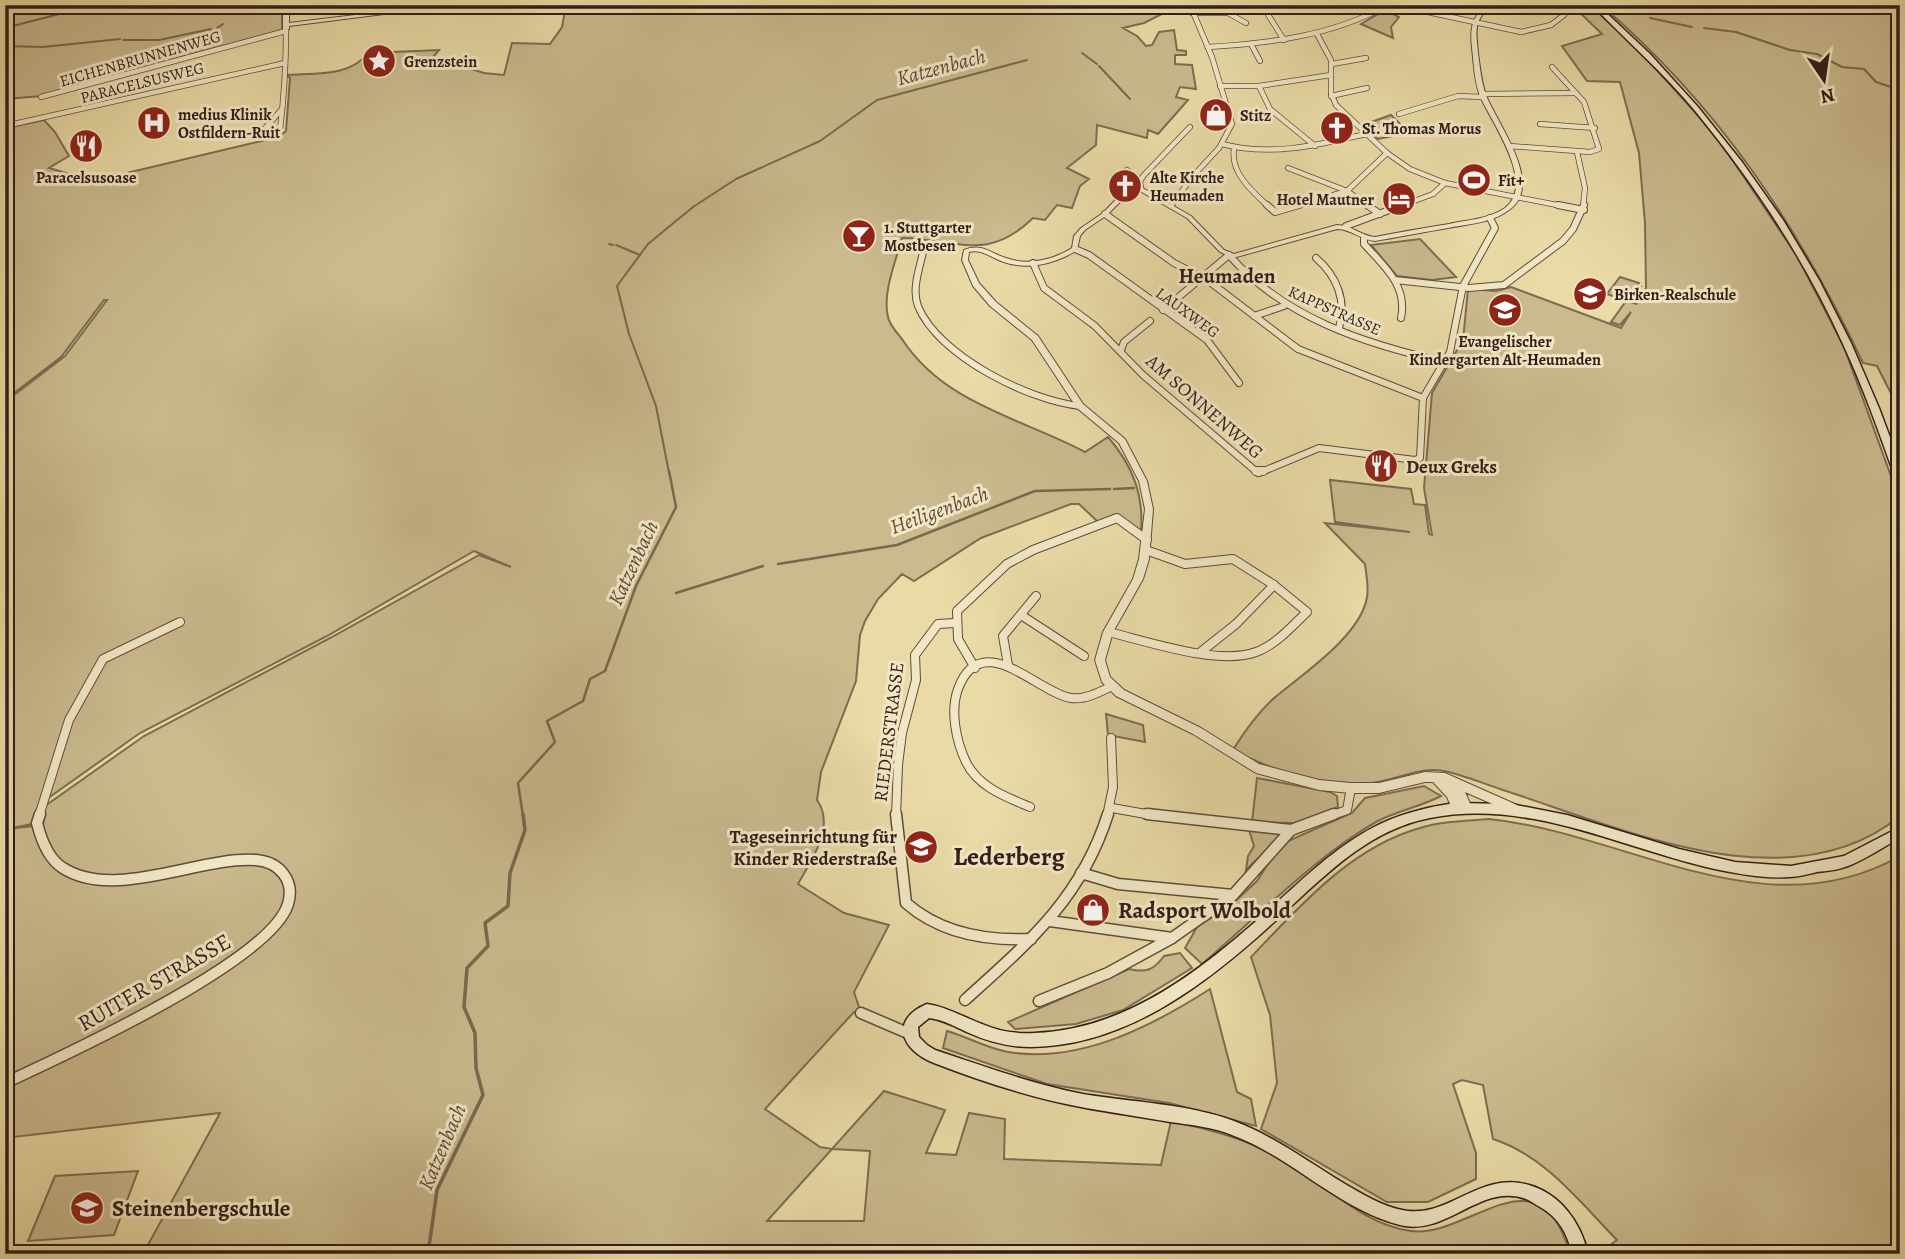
<svg xmlns="http://www.w3.org/2000/svg" width="1905" height="1259" font-family="Alegreya,serif">
	<rect width="100%" height="100%" fill="#e9daa6"/>
	<filter id="stains"><feTurbulence type="fractalNoise" baseFrequency=".00286" numOctaves="4"/><feColorMatrix values="0 0 0 0 .2 0 0 0 0 .09 0 0 0 0 .02 0 0 0 .5 -.17"/></filter>
	<radialGradient id="worn" r=".72"><stop offset=".6" stop-color="#630" stop-opacity="0"/><stop offset="1" stop-color="#630" stop-opacity=".3"/></radialGradient>
	<g fill="#caba8e" stroke="#7d6c52" stroke-width="2" fill-rule="evenodd">
		<polygon points="5,5 282,5 282,30 125,72 111,72 105,78 42,96 5,99"/>
		<path d="M 566,5 L 1159,5 L 1174,8 L 1144,23 L 1123,28 L 1137,36 L 1146,46 L 1152,45 L 1159,32 L 1174,30 L 1177,50 L 1186,51 L 1186,55 L 1175,55 L 1175,64 L 1192,65 L 1196,89 L 1180,87 L 1176,97 L 1188,100 L 1158,134 L 1148,130 L 1147,138 L 1097,125 L 1096,145 L 1067,168 L 1089,179 L 1080,186 L 1072,208 L 1057,205 L 1045,220 L 1033,218 C 987,263 957,239 902,238 C 896,261 882,293 888,317 C 889,324 897,333 902,339 C 944,404 1021,418 1085,452 L 1108,437 C 1133,466 1144,495 1141,533 L 1119,516 L 1098,522 L 1079,504 L 1071,504 L 981,538 L 914,581 L 902,574 L 878,599 L 865,621 L 860,635 L 856,681 L 821,772 L 817,800 C 836,827 811,860 798,884 L 844,913 L 889,925 L 854,992 L 861,1013 L 854,1012 L 765,1109 L 820,1147 L 832,1149 L 884,1091 L 945,1110 L 926,1153 L 956,1155 L 969,1113 L 1005,1119 L 1004,1159 L 1161,1165 L 1171,1121 C 1213,1130 1254,1141 1291,1164 C 1329,1188 1365,1225 1411,1231 C 1468,1239 1540,1145 1570,1254 L 143,1254 L 220,1113 L 5,1138 L 5,402 L 65,356 L 107,300 L 104,300 L 61,357 L 5,400 L 5,128 L 44,120 L 55,132 L 69,156 L 49,168 L 93,181 L 278,137 L 286,131 L 290,78 L 287,75 C 315,73 350,77 368,53 L 439,50 L 433,57 L 484,73 L 504,75 L 512,43 L 550,44 L 562,27 ZM 474,551 L 511,567 L 479,555 L 330,638 L 144,736 L 45,806 L 43,825 L 7,829 L 37,823 L 44,801 L 140,733 L 327,636 ZM 832,1149 L 870,1151 L 864,1221 L 767,1221 Z"/>
		<path d="M 1572,5 L 1590,5 L 1642,53 L 1717,137 L 1797,256 L 1844,347 L 1900,501 L 1900,816 C 1789,907 1619,827 1500,789 C 1482,783 1463,775 1444,771 C 1421,766 1394,781 1371,783 C 1326,787 1272,771 1233,750 C 1244,732 1257,714 1273,699 C 1301,675 1361,636 1367,597 C 1369,587 1366,574 1365,564 L 1325,523 L 1410,532 L 1335,522 L 1330,480 L 1411,489 L 1414,504 L 1425,505 L 1429,534 L 1432,535 L 1424,488 L 1432,393 L 1463,340 L 1468,289 L 1496,291 L 1511,287 L 1621,328 L 1631,312 L 1620,325 L 1611,322 L 1626,301 L 1607,294 L 1620,277 L 1639,283 L 1637,286 L 1641,287 L 1631,302 L 1636,304 L 1646,288 L 1645,223 L 1639,153 L 1620,82 L 1587,81 L 1562,46 L 1602,34 Z"/>
		<path d="M 1601,5 L 1613,11 L 1634,14 L 1617,11 L 1608,5 L 1900,5 L 1900,411 L 1877,366 L 1863,363 C 1797,224 1719,106 1601,5 Z"/>
		<polygon points="1385,10 1399,17 1391,27 1393,38 1361,24"/>
		<polygon points="1391,115 1409,133 1378,139 1363,125"/>
		<polygon points="1420,239 1456,277 1432,280 1397,276 1371,245"/>
		<polygon points="1106,714 1143,725 1145,742 1108,735"/>
		<polygon points="1257,778 1330,792 1337,796 1338,807 1295,823 1252,822"/>
		<path d="M 1424,786 L 1441,796 C 1420,807 1396,811 1376,822 C 1315,857 1256,918 1202,964 L 1185,948 L 1197,927 L 1231,905 L 1257,881 L 1271,859 L 1288,841 L 1352,813 L 1365,798 Z"/>
		<path d="M 1489,819 C 1626,833 1765,933 1900,856 L 1900,1254 L 1598,1254 L 1617,1240 C 1579,1201 1545,1156 1493,1139 L 1483,1085 L 1462,1080 L 1453,1084 L 1476,1153 L 1476,1179 L 1428,1202 L 1387,1202 L 1261,1129 L 1277,1083 L 1270,1015 L 1251,957 C 1299,907 1351,847 1420,828 C 1442,821 1466,821 1489,819 Z"/>
		<polygon points="1249,830 1283,834 1246,870 1248,856 1254,846"/>
		<path d="M 1180,953 L 1192,968 L 1123,1010 L 1076,1024 L 1015,1029 L 1008,1022 L 1129,969 C 1146,973 1154,970 1164,956 Z"/>
		<path d="M 1210,989 L 1237,1092 L 1251,1099 L 1256,1126 L 1169,1103 L 1047,1084 L 943,1048 L 947,1031 C 968,1037 986,1048 1008,1052 C 1080,1064 1152,1026 1210,989 Z"/>
		<polygon points="138,1171 114,1235 28,1241 55,1176"/>
	</g>
	<g fill="none" stroke-linecap="round" stroke-linejoin="round">
		<g stroke="#79684f" stroke-width="2">
			<polyline points="1650,18 1692,27"/>
			<polyline points="5,28 94,5"/>
			<polyline points="217,28 223,24"/>
			<polyline points="1704,28 1736,32 1790,50 1817,54 1842,67 1864,69 1876,82 1900,90"/>
			<polyline points="123,40 159,40 211,29"/>
			<polyline points="5,46 43,47 120,39"/>
			<polyline points="1082,53 1097,64"/>
			<polyline points="1099,66 1130,99"/>
			<polyline points="609,244 613,245"/>
			<polyline points="616,245 640,255"/>
			<polyline points="669,473 656,406 629,334 617,286 648,244 693,207 736,179 820,141 877,100 1027,60"/>
		</g>
		<g stroke="#79684f" stroke-width="2.5">
			<polyline points="1114,489 1134,488"/>
			<polyline points="778,564 897,545 1035,491 1110,489"/>
			<polyline points="676,593 763,566"/>
			<polyline points="523,816 518,783 555,742 547,721 583,701 590,679 605,671 636,586 676,507 669,471"/>
		</g>
		<polyline stroke="#79684f" stroke-width="3.5" points="428,1254 437,1190 483,1095 476,1068 475,1033 464,1007 467,968 488,946 485,923 508,906 510,873 525,830 523,814"/>
		<g stroke="#5e4d3b" stroke-width="6">
			<g id="minor-far3">
				<polyline points="1262,5 1284,40"/>
				<polyline points="1395,5 1521,32 1551,25 1564,15 1551,5"/>
				<polyline points="1192,13 1228,13 1246,23"/>
				<polyline points="1317,34 1331,60 1331,93 1336,105 1387,153 1410,169 1445,183 1567,207"/>
				<polyline points="1251,44 1260,61"/>
				<path d="M 1208,47 C 1271,43 1332,36 1388,5"/>
				<polyline points="1332,64 1366,58"/>
				<polyline points="1220,86 1259,86 1331,75"/>
				<polyline points="1259,86 1270,109 1315,146"/>
				<polyline points="1482,94 1576,93"/>
				<polyline points="1331,96 1367,88"/>
				<path d="M 41,97 L 286,31 C 286,64 284,97 280,130 L 270,136 L 260,134 L 282,109"/>
				<polyline points="1399,114 1458,96 1483,97"/>
				<polyline points="1540,124 1595,128"/>
				<polyline points="5,126 285,63"/>
				<path d="M 1222,144 C 1271,157 1318,145 1366,134"/>
				<polyline points="1509,146 1590,152 1599,149 1584,102 1552,67"/>
				<path d="M 1234,149 C 1230,173 1253,192 1269,207"/>
				<polyline points="1577,152 1585,188 1583,207"/>
				<polyline points="1288,168 1347,191 1370,207"/>
				<polyline points="1127,170 1140,181"/>
				<polyline points="1141,189 1140,181 1144,175 1190,127"/>
				<polyline points="1171,206 1193,176 1219,148 1232,124 1212,57 1190,5"/>
				<polyline points="1293,207 1347,191 1387,153"/>
				<polyline points="1398,207 1433,194 1445,183"/>
			</g>
		</g>
		<g stroke="#5e4d3b" stroke-width="8">
			<g id="minor-far2">
				<polyline points="1267,205 1275,212 1299,205"/>
				<polyline points="1367,205 1380,214"/>
				<polyline points="1558,205 1584,210"/>
				<polyline points="1105,214 1174,263 1206,279 1298,349 1423,398"/>
				<polyline points="1346,226 1403,205"/>
				<path d="M 1364,239 L 1364,244 C 1384,266 1408,286 1401,318"/>
				<path d="M 921,241 L 924,247 C 921,265 911,288 918,306 C 938,356 1030,401 1080,406"/>
				<polyline points="1075,249 1089,255 1207,340 1239,383"/>
				<path d="M 1316,258 C 1337,276 1347,301 1339,328"/>
				<polyline points="1033,263 1044,288 1095,326 1143,375 1258,473"/>
				<polyline points="1395,280 1469,288 1504,285 1563,241 1573,229 1584,205"/>
				<path d="M 1163,310 L 1229,255 C 1284,318 1365,344 1445,362"/>
				<polyline points="1254,316 1284,306"/>
				<polyline points="1121,350 1124,342 1150,321"/>
				<polyline points="1259,473 1319,448 1415,460 1420,458 1423,398 1450,352 1463,286 1495,228 1490,218"/>
			</g>
		</g>
		<g stroke="#5e4d3b" stroke-width="10">
			<g id="minor-far1">
				<polyline points="1256,471 1263,471"/>
				<polyline points="1021,615 1084,656"/>
				<path d="M 1108,632 C 1147,641 1218,666 1256,652 C 1276,645 1292,626 1307,612 L 1274,585 L 1233,559 L 1185,564 L 1146,550"/>
				<polyline points="1202,651 1236,624 1274,585"/>
				<polyline points="1008,665 1003,636 1036,596"/>
				<polyline points="975,668 958,639 957,611 1007,564 1033,550 1117,518 1147,540"/>
				<path d="M 1030,807 C 1006,797 978,787 966,762 C 956,741 950,711 958,689 C 981,626 1038,693 1071,698 C 1085,700 1100,692 1112,686"/>
				<polyline points="1112,808 1157,816"/>
				<polyline points="39,816 69,720 103,659 180,622"/>
				<polyline points="896,816 898,765 902,733 916,680 915,655 938,624 955,623"/>
				<polyline points="1107,816 1113,787 1111,738"/>
				<polyline points="1330,816 1347,810 1351,788"/>
			</g>
		</g>
		<g stroke="#5e4d3b" stroke-width="13">
			<g id="minor">
				<path d="M 896,814 L 906,903 C 940,933 986,941 1031,939"/>
				<polyline points="1147,814 1291,830"/>
				<polyline points="1081,873 1118,884 1233,895"/>
				<polyline points="1050,921 1172,938"/>
				<path d="M 965,1000 C 1028,943 1081,899 1108,814"/>
				<polyline points="1039,1001 1108,973 1172,938 1233,895 1291,830 1334,814"/>
				<polyline points="861,1013 910,1034"/>
				<path d="M 5,1083 C 63,1056 271,961 288,904 C 295,881 280,862 256,860 C 200,856 114,901 63,868 C 48,859 41,839 37,823 L 40,814"/>
			</g>
		</g>
		<g stroke="#5e4d3b" stroke-width="2">
			<g id="tertiary">
				<polygon points="283,5 289,5 289,23 438,5 455,5 289,26 289,29 286,31 283,29"/>
				<path d="M 1486,5 L 1491,5 C 1473,22 1476,30 1478,53 C 1480,67 1481,81 1486,95 C 1497,124 1545,184 1509,210 C 1492,223 1468,224 1448,228 C 1424,232 1399,237 1375,241 C 1361,240 1351,229 1337,229 L 1233,258 L 1220,252 L 1187,218 L 1140,191 L 1128,194 L 1107,215 L 1085,230 L 1080,236 L 1077,250 C 1056,264 1026,271 1001,261 C 990,257 982,249 969,252 L 968,260 L 979,283 L 996,302 L 1038,336 L 1083,404 L 1125,439 L 1147,481 L 1153,509 L 1149,559 L 1143,579 L 1113,632 L 1105,660 L 1110,677 L 1124,690 L 1201,728 L 1259,764 L 1319,780 L 1351,783 L 1379,783 L 1425,772 L 1445,773 L 1517,805 L 1518,808 L 1517,811 L 1513,813 L 1465,792 L 1472,808 L 1471,811 L 1467,813 L 1463,811 L 1462,809 L 1461,811 L 1457,813 L 1453,811 L 1447,797 L 1433,782 L 1425,782 L 1379,793 L 1351,793 L 1319,790 L 1256,773 L 1193,734 L 1116,696 L 1102,682 L 1095,660 L 1103,632 L 1133,579 L 1139,559 L 1145,509 L 1139,481 L 1119,443 L 1077,408 L 1032,340 L 990,306 L 973,286 L 962,260 L 964,250 C 983,243 989,253 1006,258 C 1028,266 1053,260 1072,248 L 1074,236 L 1081,228 L 1103,213 L 1124,191 L 1141,187 L 1191,216 L 1224,250 L 1234,254 L 1337,225 C 1352,225 1361,236 1375,237 C 1400,232 1424,228 1449,224 C 1467,220 1489,219 1505,208 C 1537,183 1491,122 1480,96 C 1474,81 1474,64 1472,48 C 1470,30 1471,18 1486,5 Z"/>
			</g>
		</g>
		<g stroke="#301e17" stroke-width="3">
			<g id="secondary">
				<path d="M 1592,5 L 1598,5 L 1650,54 L 1698,107 L 1742,162 L 1783,220 L 1819,280 L 1851,343 L 1879,408 L 1900,464 L 1900,480 L 1895,477 C 1879,432 1863,387 1843,344 C 1805,260 1754,183 1696,112 C 1664,73 1627,41 1592,5 Z"/>
				<path d="M 1455,803 L 1511,804 L 1567,815 L 1679,849 L 1735,862 L 1791,866 L 1844,856 L 1900,827 L 1900,838 C 1883,847 1866,859 1848,866 C 1838,870 1827,871 1817,872 C 1808,874 1799,877 1790,877 C 1763,879 1732,873 1706,867 C 1615,845 1526,799 1430,818 C 1371,829 1327,873 1285,912 C 1215,977 1131,1046 1031,1047 C 1009,1047 989,1042 969,1033 C 956,1027 944,1020 929,1018 L 918,1027 L 919,1037 L 927,1045 L 935,1050 C 984,1066 1032,1084 1083,1094 C 1130,1102 1190,1104 1234,1121 C 1274,1136 1308,1162 1345,1184 C 1362,1194 1382,1206 1402,1210 C 1448,1220 1479,1170 1529,1185 C 1560,1194 1581,1222 1588,1254 L 1572,1254 C 1568,1234 1558,1217 1540,1207 C 1536,1205 1531,1201 1526,1199 C 1481,1182 1446,1237 1400,1225 C 1338,1209 1292,1157 1232,1135 C 1213,1127 1191,1125 1170,1122 C 1142,1117 1114,1113 1086,1108 C 1035,1099 983,1082 934,1063 C 901,1050 889,1020 927,1004 C 947,1007 963,1017 982,1024 C 998,1031 1016,1034 1034,1033 C 1129,1030 1206,966 1273,906 C 1305,877 1336,847 1374,827 C 1399,814 1427,807 1455,803 Z"/>
			</g>
		</g>
		<use href="#minor-far3" stroke="#f1e7c5" stroke-width="4.5"/>
		<use href="#minor-far2" stroke="#f1e7c5" stroke-width="6"/>
		<use href="#minor-far1" stroke="#f1e7c5" stroke-width="8"/>
		<use href="#minor" stroke="#f1e7c5" stroke-width="10"/>
		<use href="#tertiary" fill="#f1e7c5" fill-rule="evenodd"/>
		<use href="#secondary" fill="#f1e7c5" fill-rule="evenodd"/>
	</g>
	<defs>
		<g id="sight-disc" transform="scale(1.75)"><circle r="9.5" fill="#8f2418" stroke="#f1e7c5"/><path d="M0-6L1.8-2.2L6-1.7L2.9 1.2L3.7 5.4L0 3.3L-3.7 5.4L-2.9 1.2L-6-1.7L-1.8-2.2Z" fill="#fff"/></g>
		<g id="shop-disc" transform="scale(1.75)"><circle r="9.5" fill="#8f2418" stroke="#f1e7c5"/><path d="M-5-2.5h2.3a2.7 3.5 0 0 1 5.4 0H5L5.5 6h-11ZM-1.5-2.5h3a1.5 2.3 0 0 0-3 0Z" fill="#fff"/></g>
		<g id="hospital-disc" transform="scale(1.75)"><circle r="9.5" fill="#8f2418" stroke="#f1e7c5"/><path d="M-5-5h3v3.5h4V-5h3V5h-3V1.5h-4V5h-3Z" fill="#fff"/></g>
		<g id="church-disc" transform="scale(1.75)"><circle r="9.5" fill="#8f2418" stroke="#f1e7c5"/><path d="M-1.2-6h2.4v3.5h3.3v2.4h-3.3V6h-2.4V-.1h-3.3v-2.4h3.3Z" fill="#fff"/></g>
		<g id="restaurant-disc" transform="scale(1.75)"><circle r="9.5" fill="#8f2418" stroke="#f1e7c5"/><path d="M-5-6h1v4h1v-4h1v4h1v-4h1v5L-1.5 .5V6h-2V.5L-5-1ZM5-6V6H3V1.5H1.5Q1.5-4 5-6Z" fill="#fff"/></g>
		<g id="stadium-disc" transform="scale(1.75)"><circle r="9.5" fill="#8f2418" stroke="#f1e7c5"/><path d="M0-5a6.5 5 0 1 0 0 10a6.5 5 0 1 0 0-10ZM-3.5-1.8h7v3.6h-7Z" fill="#fff"/></g>
		<g id="hotel-disc" transform="scale(1.75)"><circle r="9.5" fill="#8f2418" stroke="#f1e7c5"/><path d="M-6-4.5h1.5V1H6V5H4.5V3h-9V5H-6ZM-4 0a1.8 1.8 0 1 1 3.6 0ZM.5 0V-2.5h3Q6-2.5 6 0Z" fill="#fff"/></g>
		<g id="bar-disc" transform="scale(1.75)"><circle r="9.5" fill="#8f2418" stroke="#f1e7c5"/><path d="M-6-5H6L.8 .8V4.5H3.5V6h-7V4.5H-.8V.8Z" fill="#fff"/></g>
		<g id="school-disc" transform="scale(1.75)"><circle r="9.5" fill="#8f2418" stroke="#f1e7c5"/><path d="M0-5L7-2L0 1L-7-2ZM-4 1L0 2.5L4 1V4Q0 6-4 4Z" fill="#fff"/></g>
	</defs>
	<g fill-rule="evenodd">
		<use href="#sight-disc" x="379" y="61"/>
		<use href="#shop-disc" x="1216" y="115"/>
		<use href="#hospital-disc" x="154" y="123"/>
		<use href="#church-disc" x="1337" y="128"/>
		<use href="#restaurant-disc" x="86" y="146"/>
		<use href="#stadium-disc" x="1474" y="180"/>
		<use href="#church-disc" x="1125" y="186"/>
		<use href="#hotel-disc" x="1399" y="199"/>
		<use href="#bar-disc" x="859" y="236"/>
		<use href="#school-disc" x="1590" y="294"/>
		<use href="#school-disc" x="1505" y="310"/>
		<use href="#restaurant-disc" x="1381" y="466"/>
		<use href="#school-disc" x="921" y="847"/>
		<use href="#shop-disc" x="1093" y="910"/>
		<use href="#school-disc" x="87" y="1208"/>
	</g>
	<g text-anchor="middle" stroke-width="6" stroke-linejoin="round" paint-order="stroke">
		<g font-size="16" fill="#301e17" stroke="#f1e7c5">
			<text transform="translate(140 58) rotate(-16)" y="6">EICHENBRUNNENWEG</text>
			<text transform="translate(142 82) rotate(-14)" y="6">PARACELSUSWEG</text>
			<text transform="translate(1335 310) rotate(24)" y="6">KAPPSTRASSE</text>
			<text transform="translate(1188 312) rotate(36)" y="6">LAUXWEG</text>
		</g>
		<g font-size="16" font-weight="bold" fill="#301e17" stroke="#f1e7c5" text-anchor="start">
			<text x="404" y="67">Grenzstein</text>
			<text x="178" y="120">medius Klinik<tspan x="178" dy="18">Ostfildern-Ruit</tspan></text>
			<text x="1240" y="121">Stitz</text>
			<text x="1362" y="134">St. Thomas Morus</text>
			<text x="86" y="183" text-anchor="middle">Paracelsusoase</text>
			<text x="1150" y="183">Alte Kirche<tspan x="1150" dy="18">Heumaden</tspan></text>
			<text x="1498" y="186">Fit+</text>
			<text x="1374" y="205" text-anchor="end">Hotel Mautner</text>
			<text x="884" y="233">1. Stuttgarter<tspan x="884" dy="18">Mostbesen</tspan></text>
			<text x="1614" y="300">Birken-Realschule</text>
			<text x="1505" y="347" text-anchor="middle">Evangelischer<tspan x="1505" dy="18">Kindergarten Alt-Heumaden</tspan></text>
		</g>
		<g font-size="19" fill="#301e17" stroke="#f1e7c5">
			<text transform="translate(1205 406) rotate(41)" y="7">AM SONNENWEG</text>
			<text transform="translate(888 732) rotate(-83)" y="7">RIEDERSTRASSE</text>
		</g>
		<g font-size="19" font-weight="bold" fill="#301e17" stroke="#f1e7c5" text-anchor="start">
			<text x="1406" y="473">Deux Greks</text>
			<text x="897" y="843" text-anchor="end">Tageseinrichtung für<tspan x="897" dy="22">Kinder Riederstraße</tspan></text>
		</g>
		<g font-size="21" font-style="italic" fill="#5b4938" stroke="#f1e7c5">
			<text transform="translate(941 67) rotate(-15)" y="7">Katzenbach</text>
			<text transform="translate(939 510) rotate(-20)" y="7">Heiligenbach</text>
			<text transform="translate(633 563) rotate(-65)" y="7">Katzenbach</text>
			<text transform="translate(442 1147) rotate(-67)" y="7">Katzenbach</text>
		</g>
		<g font-size="21" font-weight="bold" fill="#301e17" stroke="#f1e7c5">
			<text x="1227" y="283">Heumaden</text>
		</g>
		<g font-size="23" font-weight="bold" fill="#301e17" stroke="#f1e7c5" text-anchor="start">
			<text x="1118" y="918">Radsport Wolbold</text>
			<text x="112" y="1216">Steinenbergschule</text>
		</g>
		<g font-size="23" fill="#301e17" stroke="#f1e7c5">
			<text transform="translate(154 982) rotate(-30)" y="8">RUITER STRASSE</text>
		</g>
		<g font-size="26" font-weight="bold" fill="#301e17" stroke="#f1e7c5">
			<text x="1009" y="865">Lederberg</text>
		</g>
	</g>
	<rect width="1905" height="1259" fill="none" stroke="#e9daa6" stroke-width="28"/>
	<rect x="7" y="7" width="1891" height="1245" fill="none" stroke="#301e17" stroke-width="3.5"/>
	<rect x="14" y="14" width="1877" height="1231" fill="none" stroke="#301e17" stroke-width="2"/>
	<g transform="translate(1824 80) rotate(167)" stroke="#f1e7c5" stroke-width="5" paint-order="stroke">
	<path d="M0-5L12 26L0 18L-12 26Z" fill="#301e17"/>
	<text y="-10" font-size="19" font-weight="bold" text-anchor="middle" fill="#301e17">N</text>
	</g>
	<rect width="100%" height="100%" filter="url(#stains)"/>
	<rect width="100%" height="100%" fill="url(#worn)"/>
</svg>
